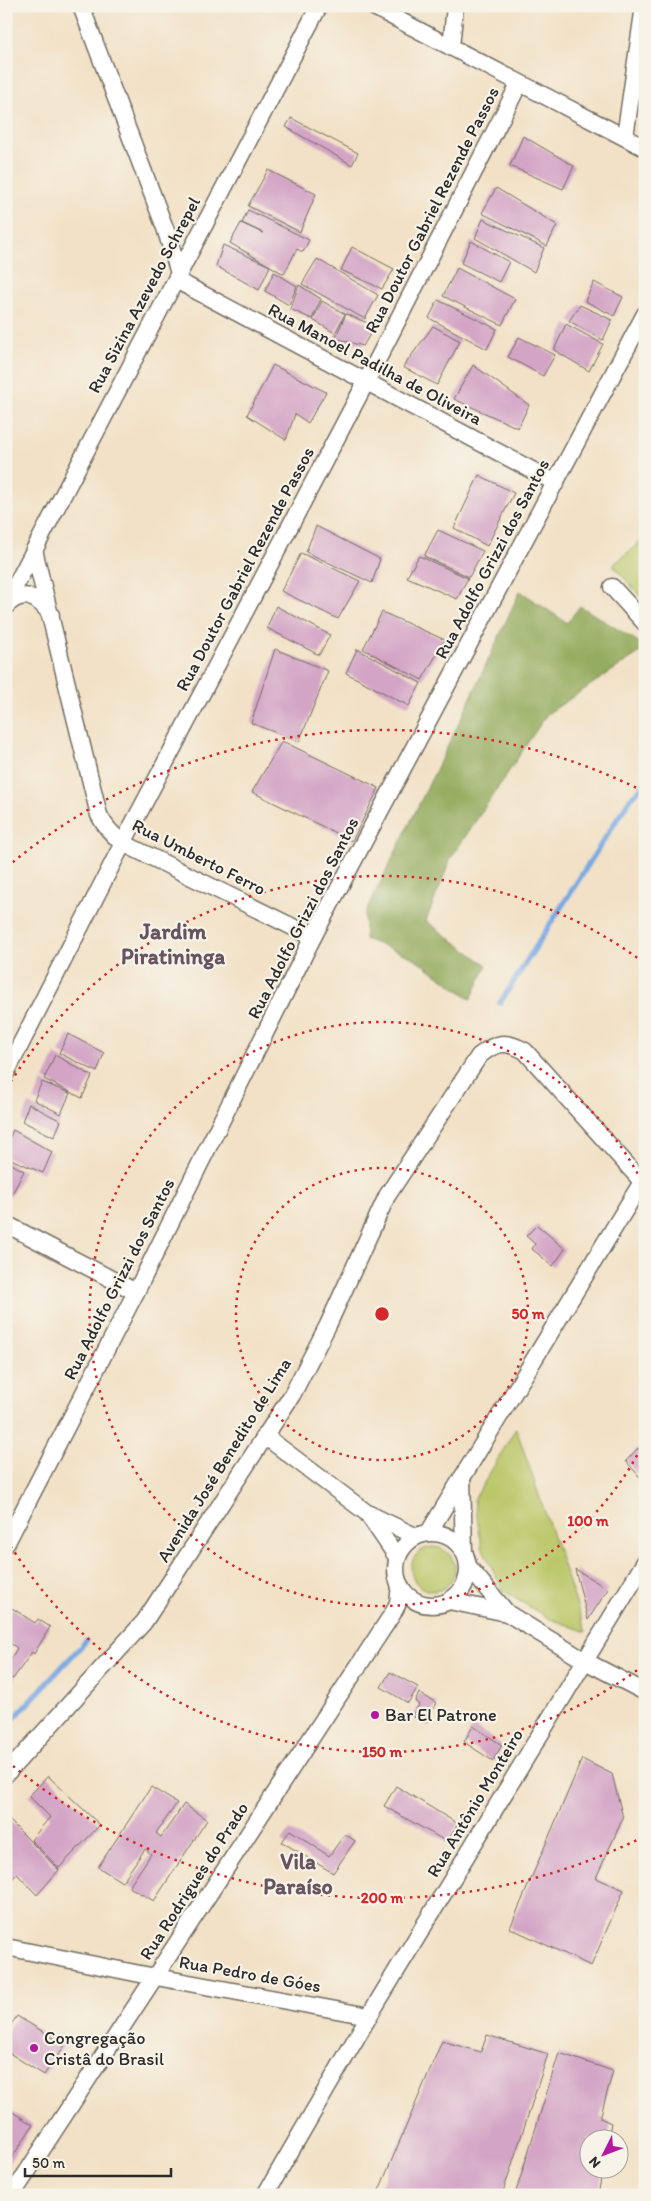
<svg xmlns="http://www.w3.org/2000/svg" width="651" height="2201" font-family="Itim,sans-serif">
	<rect width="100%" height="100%" fill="#f7f3e8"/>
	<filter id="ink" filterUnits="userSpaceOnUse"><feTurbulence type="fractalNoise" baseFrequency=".02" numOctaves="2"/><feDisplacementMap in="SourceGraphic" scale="10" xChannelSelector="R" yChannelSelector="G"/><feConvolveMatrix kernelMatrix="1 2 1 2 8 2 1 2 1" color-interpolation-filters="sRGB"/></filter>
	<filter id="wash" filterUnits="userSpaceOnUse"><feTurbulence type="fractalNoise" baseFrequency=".0096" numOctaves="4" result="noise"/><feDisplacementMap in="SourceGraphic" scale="20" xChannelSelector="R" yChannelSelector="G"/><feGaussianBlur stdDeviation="1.12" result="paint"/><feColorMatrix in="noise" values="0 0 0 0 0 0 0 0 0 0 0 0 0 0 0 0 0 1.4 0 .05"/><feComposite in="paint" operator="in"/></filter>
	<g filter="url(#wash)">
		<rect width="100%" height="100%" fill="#f2e1c6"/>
		<g fill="#bbc86a" stroke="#737a4a">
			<polygon points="645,534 645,602 613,565 641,541"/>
			<polygon points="516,1428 586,1632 548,1618 503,1591 482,1547 474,1500"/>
			<circle cx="433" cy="1569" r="22"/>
		</g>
		<polygon fill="#94ac5e" stroke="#606c44" points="520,591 567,623 580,606 645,646 645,649 547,714 451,858 426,921 487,965 471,999 414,958 365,939 365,914 461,719"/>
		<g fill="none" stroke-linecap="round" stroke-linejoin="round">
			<g stroke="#78a9e3" stroke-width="5.5">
				<polyline points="500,1003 630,799 645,784"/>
				<polyline points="6,1727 86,1641"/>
			</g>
		</g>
		<g id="blocks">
			<g fill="#d3a4c6">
				<polygon points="291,118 358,153 352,165 286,127"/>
				<polygon points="523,136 574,166 563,189 510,166"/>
				<polygon points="268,170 316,194 300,232 248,206"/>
				<polygon points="496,188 557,225 547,246 482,213"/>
				<polygon points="248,210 309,240 303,252 297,249 284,274 230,243 241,223 263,233 242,223"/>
				<polygon points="483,219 544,248 534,272 475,238"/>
				<polygon points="471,241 509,262 499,282 461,263"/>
				<polygon points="223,245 270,266 259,290 216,266"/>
				<polygon points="352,247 394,269 382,289 341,270"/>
				<polygon points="317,259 378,295 365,319 302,284"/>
				<polygon points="457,268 515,299 502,325 443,296"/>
				<polygon points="274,272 297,286 289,305 265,291"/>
				<polygon points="594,282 623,297 614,316 585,301"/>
				<polygon points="299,285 321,299 312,319 290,309"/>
				<polygon points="438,300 497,329 487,349 429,318"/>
				<polygon points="322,301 345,314 335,333 313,320"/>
				<polygon points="580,305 612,320 603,340 569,321"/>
				<polygon points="346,314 375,326 363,346 335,338"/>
				<polygon points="566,324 603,344 589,371 554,350"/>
				<polygon points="433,326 460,341 437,385 403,367"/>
				<polygon points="519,337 555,355 543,376 508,357"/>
				<polygon points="273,365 326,392 308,423 295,414 286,440 247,415"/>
				<polygon points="473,365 529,405 518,428 454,399"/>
				<polygon points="479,475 514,493 487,546 454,528"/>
				<polygon points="316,526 380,559 372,583 306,552"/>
				<polygon points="438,530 483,551 469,577 424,556"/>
				<polygon points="301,553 360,581 338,619 281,591"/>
				<polygon points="419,556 468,578 457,599 407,577"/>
				<polygon points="276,606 330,635 319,655 267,628"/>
				<polygon points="382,612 445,640 422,680 363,649"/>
				<polygon points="275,649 328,671 299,742 251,723"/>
				<polygon points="357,649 421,683 409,706 346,673"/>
				<polygon points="282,741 379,788 352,841 252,792"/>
				<polygon points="68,1034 104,1053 97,1072 59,1053"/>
				<polygon points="55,1055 92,1076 82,1098 44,1079"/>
				<polygon points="42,1082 70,1093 61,1114 34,1100"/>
				<polygon points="29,1104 61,1121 54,1137 22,1121"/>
				<polygon points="13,1130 52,1152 43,1173 6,1157 6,1145"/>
				<polygon points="6,1161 24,1171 11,1196 6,1194"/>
				<polygon points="537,1225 565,1249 553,1266 532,1249 535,1244 526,1236"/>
				<polygon points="638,1448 645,1455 645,1483 626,1461"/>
				<polygon points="575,1569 608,1589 588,1620"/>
				<polygon points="12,1608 35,1623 38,1619 50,1627 34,1654 32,1652 13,1679 9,1677 6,1682 6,1662 8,1664 17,1648 6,1640 6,1617"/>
				<polygon points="390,1672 418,1687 408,1703 381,1687"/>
				<polygon points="419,1693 437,1703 426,1723 412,1716 419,1705 415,1701"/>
				<polygon points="473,1726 502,1745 493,1761 464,1742"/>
				<polygon points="582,1759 612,1774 623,1818 596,1878 624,1890 591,1966 510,1928"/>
				<polygon points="48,1776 100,1825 59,1868 31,1840 50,1817 29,1796"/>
				<polygon points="396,1786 458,1824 447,1842 384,1806"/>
				<polygon points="151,1787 177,1803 156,1833 161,1837 184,1804 207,1820 154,1901 129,1887 151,1854 145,1849 122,1882 98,1867"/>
				<polygon points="9,1820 59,1870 37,1895 17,1874 6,1885 6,1823"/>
				<polygon points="290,1830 329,1856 345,1834 355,1841 333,1873 282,1842"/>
				<polygon points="17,2016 65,2045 44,2075 6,2051 6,2032"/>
				<polygon points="487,2035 548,2054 502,2195 377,2195 442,2041 481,2052"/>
				<polygon points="559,2053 613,2071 600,2118 611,2123 608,2138 588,2138 588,2168 603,2168 598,2195 515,2195"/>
				<polygon points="11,2111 33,2125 6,2167 6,2119"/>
			</g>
		</g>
	</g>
	<g filter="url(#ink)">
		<use href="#blocks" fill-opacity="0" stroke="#716b61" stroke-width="1"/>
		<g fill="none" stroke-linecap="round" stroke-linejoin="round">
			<g stroke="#716b61" stroke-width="19">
				<g id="street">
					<polyline points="81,6 165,228 179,273"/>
					<polyline points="372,6 645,148"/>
					<polyline points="451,47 455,6"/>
					<polyline points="625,137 644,6"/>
					<polyline points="176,280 556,483"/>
					<path d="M 34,550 L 99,815 C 105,827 112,835 123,843 L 313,937"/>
					<polyline points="612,587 645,623"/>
					<polyline points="6,604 319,6"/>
					<path d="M 6,606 C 23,588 38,597 51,615"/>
					<polyline points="6,1073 123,843 366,382 519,84"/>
					<polyline points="6,1224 136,1292"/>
					<polyline points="266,1437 367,1513 415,1536"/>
					<polyline points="462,1478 464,1552"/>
					<polyline points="367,1513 397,1557"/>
					<polyline points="429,1532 645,1177"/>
					<circle cx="432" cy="1569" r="36"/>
					<polyline points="6,1544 136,1292 313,937 645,314"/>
					<polyline points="468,1566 507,1613 585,1661 645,1692"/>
					<polyline points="449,1601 507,1613"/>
					<path d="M 6,1774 L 144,1622 L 292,1395 L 328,1325 L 387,1196 L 479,1056 C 496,1042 505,1040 525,1051 L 645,1185"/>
					<polyline points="6,1947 140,1974 369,2016"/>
					<polyline points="12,2195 393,1613 398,1603 400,1585"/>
					<polyline points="265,2195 369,2016 645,1562"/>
				</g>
			</g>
			<use href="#street" stroke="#fff" stroke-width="16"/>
		</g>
	</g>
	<g fill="none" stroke="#d62828" stroke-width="2.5" stroke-dasharray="2.5 5">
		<circle cx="382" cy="1314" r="146"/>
		<path d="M644 1442A292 292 0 1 1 644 1186"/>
		<path d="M643 1666A438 438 0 0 1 7 1540M7 1088A438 438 0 0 1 643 962"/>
		<path d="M643 1837A584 584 0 0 1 7 1761M7 867A584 584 0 0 1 643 791"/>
	</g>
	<g fill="#b5179e" stroke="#f7f3e8" stroke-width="2">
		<circle cx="375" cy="1715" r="5"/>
		<circle cx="34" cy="2048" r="5"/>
	</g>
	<g text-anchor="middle" stroke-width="4.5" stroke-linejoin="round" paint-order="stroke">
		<g font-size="18" fill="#2b2b2b" stroke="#f7f3e8">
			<text transform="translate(432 210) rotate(-63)" y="6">Rua Doutor Gabriel Rezende Passos</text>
			<text transform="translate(144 295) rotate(-62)" y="6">Rua Sizina Azevedo Schrepel</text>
			<text transform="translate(375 364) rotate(28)" y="6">Rua Manoel Padilha de Oliveira</text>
			<text transform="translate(492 559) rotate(-62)" y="6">Rua Adolfo Grizzi dos Santos</text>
			<text transform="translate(245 569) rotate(-62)" y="6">Rua Doutor Gabriel Rezende Passos</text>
			<text transform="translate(199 857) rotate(27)" y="6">Rua Umberto Ferro</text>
			<text transform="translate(303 918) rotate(-63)" y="6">Rua Adolfo Grizzi dos Santos</text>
			<text transform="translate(119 1279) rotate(-63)" y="6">Rua Adolfo Grizzi dos Santos</text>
			<text transform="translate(224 1460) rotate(-58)" y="6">Avenida José Benedito de Lima</text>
			<text transform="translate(475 1803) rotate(-59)" y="6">Rua Antônio Monteiro</text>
			<text transform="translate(194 1881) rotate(-57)" y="6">Rua Rodrigues do Prado</text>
			<text transform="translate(250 1974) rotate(10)" y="6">Rua Pedro de Góes</text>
		</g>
		<g font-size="18" fill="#2b2b2b" stroke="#f7f3e8" text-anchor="start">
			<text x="385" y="1721">Bar El Patrone</text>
			<text x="44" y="2044">Congregação<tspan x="44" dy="21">Cristâ do Brasil</tspan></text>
		</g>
		<g font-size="22" font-weight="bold" fill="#665561" stroke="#f7f3e8">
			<text x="173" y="939">Jardim<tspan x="173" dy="25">Piratininga</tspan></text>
			<text x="298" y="1869">Vila<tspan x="298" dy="25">Paraíso</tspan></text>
		</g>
	</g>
	<circle cx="382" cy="1314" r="8" fill="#d62828" stroke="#f7f3e8" stroke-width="2.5"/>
	<g font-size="15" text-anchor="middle" font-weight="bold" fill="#d62828" stroke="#f7f3e8" stroke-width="4.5" stroke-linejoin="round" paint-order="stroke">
		<text x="528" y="1319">50 m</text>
		<text x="588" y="1526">100 m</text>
		<text x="382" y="1757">150 m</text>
		<text x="382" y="1903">200 m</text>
	</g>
	<rect width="651" height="2201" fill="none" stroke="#f7f3e8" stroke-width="25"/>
	<g transform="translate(604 2154) rotate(228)"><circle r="24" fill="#f7f3e8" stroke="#a5a39c"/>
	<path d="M0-4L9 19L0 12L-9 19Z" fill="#b5179e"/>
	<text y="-8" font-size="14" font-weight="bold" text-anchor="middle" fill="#2b2b2b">N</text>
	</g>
	<path d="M25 2168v8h146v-8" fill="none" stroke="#2b2b2b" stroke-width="2.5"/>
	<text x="32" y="2168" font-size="15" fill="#2b2b2b" stroke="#f7f3e8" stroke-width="4" paint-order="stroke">50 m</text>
</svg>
